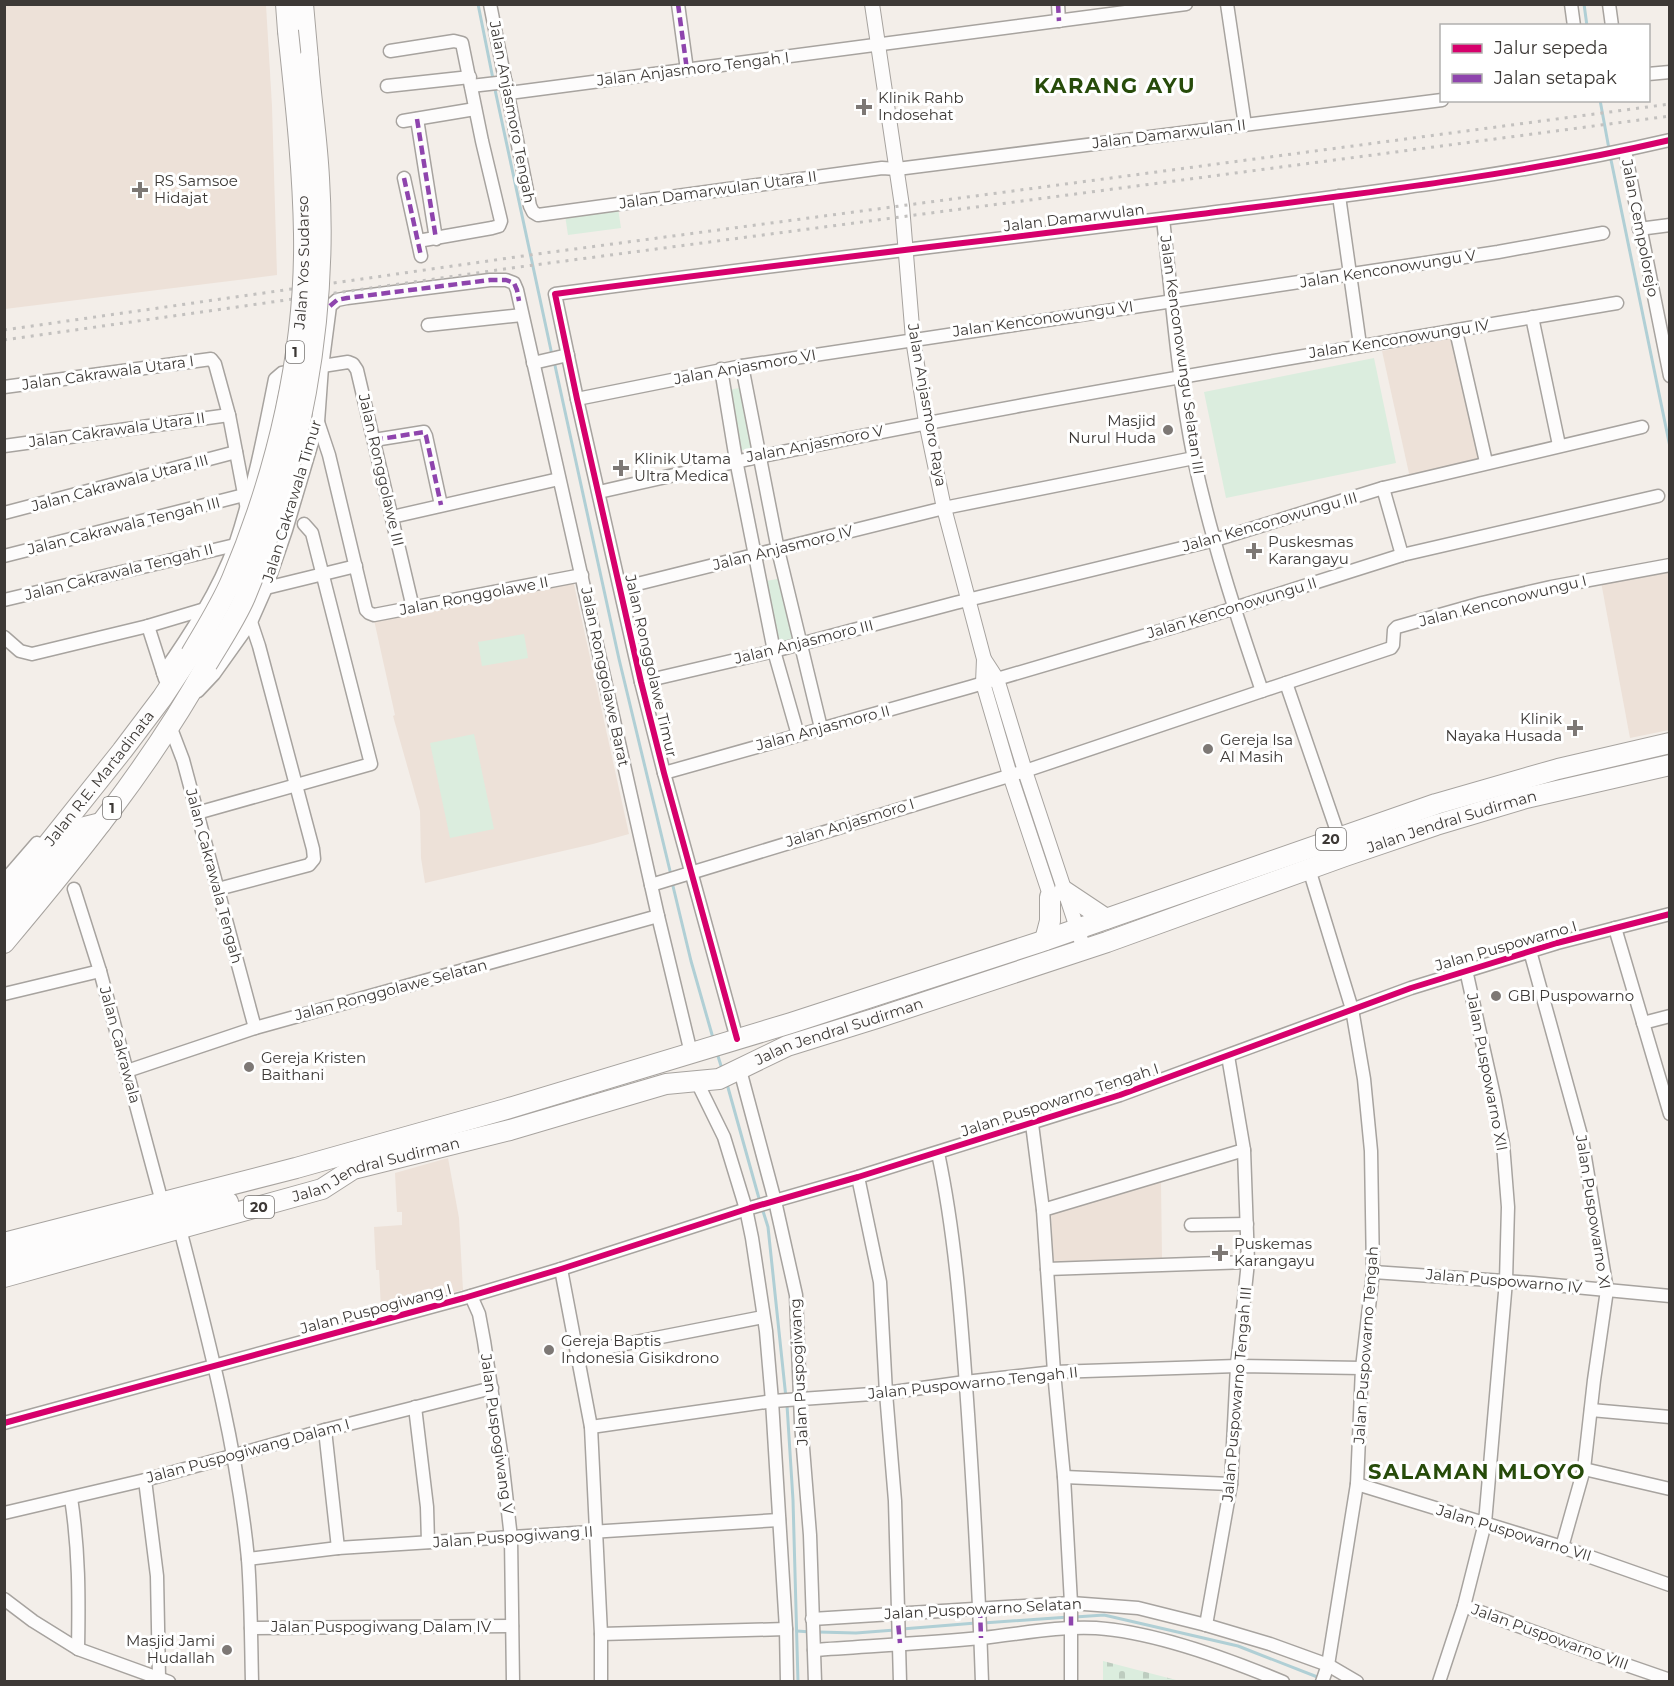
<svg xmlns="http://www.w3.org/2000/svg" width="1674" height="1686" font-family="Montserrat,sans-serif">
	<defs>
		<pattern id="cemetery-stones" width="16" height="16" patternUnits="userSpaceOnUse" patternTransform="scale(1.5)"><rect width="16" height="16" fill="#dbedde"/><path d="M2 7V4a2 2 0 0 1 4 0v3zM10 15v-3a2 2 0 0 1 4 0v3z" fill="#bdccbf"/></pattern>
	</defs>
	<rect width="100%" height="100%" fill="#f3eee9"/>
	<g fill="#ede1d8">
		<polygon points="4,5 266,5 272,106 277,275 5,309"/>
		<polygon points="1455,337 1484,462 1410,478 1382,351"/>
		<polygon points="1669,569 1669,730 1630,738 1601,582"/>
		<polygon points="573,580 629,834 593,844 425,883 421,858 420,811 393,716 395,715 374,620"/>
		<polygon points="448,1158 459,1218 463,1290 381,1308 379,1270 376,1270 374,1227 402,1225 402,1212 397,1212 395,1173"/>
		<polygon points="1161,1182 1162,1258 1053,1264 1051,1213"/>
	</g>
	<polygon fill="url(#cemetery-stones)" points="1103,1661 1180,1681 1103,1681"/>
	<g fill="#dbedde">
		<polygon points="618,208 621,228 568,235 565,215"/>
		<polygon points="1374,358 1396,463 1226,498 1204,392"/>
		<polygon points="745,387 756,448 739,451 728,390"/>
		<polygon points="782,578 796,639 780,643 766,581"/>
		<polygon points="524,634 528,658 482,666 478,642"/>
		<polygon points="474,734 494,829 450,838 430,743"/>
	</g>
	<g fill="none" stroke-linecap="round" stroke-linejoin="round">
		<g stroke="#b0cfd5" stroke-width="3">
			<polyline points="478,4 493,79"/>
			<polyline points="1584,4 1587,26"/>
			<polyline points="494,85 552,355"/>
			<polyline points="1600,100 1609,149"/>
			<polyline points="1610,155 1670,447"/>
			<polyline points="554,361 619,659 671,875"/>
			<polyline points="672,882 691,961 713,1038"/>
			<polyline points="717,1053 722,1069"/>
			<polyline points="727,1084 760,1202"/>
			<polyline points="762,1208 768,1227 786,1398"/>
			<polyline points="787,1405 793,1500 798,1682"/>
			<polyline points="1075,1617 1104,1615 1238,1646 1320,1678"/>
			<polyline points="983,1623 1069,1617"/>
			<polyline points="902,1629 976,1623"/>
			<polyline points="797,1631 811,1632"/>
			<polyline points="818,1632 856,1633 895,1630"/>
		</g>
		<g stroke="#a7a39f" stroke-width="15">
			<g id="minor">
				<polyline points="490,4 530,206 533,212 538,215 882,168 897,169 1442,100"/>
				<polyline points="678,4 687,70"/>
				<polyline points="1058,4 1059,21"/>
				<polyline points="1227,4 1245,125"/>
				<polyline points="1571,4 1574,26"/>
				<polyline points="1609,4 1612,26"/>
				<polyline points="390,51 454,41 462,43 482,141 501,221 499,226 492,228 418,241"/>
				<polyline points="1648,74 1670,72"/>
				<polyline points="387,86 470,77"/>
				<polyline points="471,86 506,82"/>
				<polyline points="509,93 1186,4"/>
				<polyline points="417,119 436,239"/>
				<polyline points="403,121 475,109"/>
				<polyline points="1625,151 1670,376"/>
				<polyline points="404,178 421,256"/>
				<polyline points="1339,196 1360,345"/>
				<path d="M 1163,219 C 1172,298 1178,381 1194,459 C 1211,538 1236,615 1262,691 L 1286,683 L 1339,837"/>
				<polyline points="1639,229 1670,225"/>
				<polyline points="1532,317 1559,445"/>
				<polyline points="428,325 522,315"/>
				<polyline points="1456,331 1486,462"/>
				<polyline points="533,363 568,355"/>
				<polyline points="742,366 778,550 821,728"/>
				<polyline points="316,367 348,362 353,364 357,370 413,608"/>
				<polyline points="721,369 736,460 774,651 798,735"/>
				<polyline points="4,387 211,359 215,364 229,415 246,504"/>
				<polyline points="577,399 742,366 1498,252 1603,233"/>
				<polyline points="318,422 329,455 366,610 369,613 374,615 582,575"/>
				<polyline points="374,440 424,432 426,436 441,505"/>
				<polyline points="4,446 229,415"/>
				<polyline points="1383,488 1402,555"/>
				<path d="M 599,492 C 936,414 1277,361 1617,303"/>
				<polyline points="4,513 236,452"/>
				<polyline points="392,517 559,479"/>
				<polyline points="4,556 244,495"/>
				<polyline points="266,588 356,566"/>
				<polyline points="621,588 944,508 1194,458"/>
				<polyline points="4,600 235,545"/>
				<polyline points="148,626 165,679"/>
				<polyline points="4,637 20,651 32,654 148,626 205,609"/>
				<path d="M 163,673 C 191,633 218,591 235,545 C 253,491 264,435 275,379 L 282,373 L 299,370"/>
				<polyline points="641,682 774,651 955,603 1215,540 1383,488 1642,427"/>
				<polyline points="1286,683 1391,648 1393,645 1394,630 1397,627 1482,603 1551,587 1670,565"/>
				<polyline points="198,691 214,674 251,622 266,588 286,530 318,422 322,367 330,306 337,300 347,298 490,280 506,280 514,283 517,290 658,916 691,1053"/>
				<polyline points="170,726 183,760 255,1028"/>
				<polyline points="664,773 970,687 1184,624 1402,555 1658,496"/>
				<polyline points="197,813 371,764 312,533 304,524"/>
				<polyline points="1309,869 1352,1009 1364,1079 1371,1151 1373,1272 1362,1368 1357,1484 1328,1665 1322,1682"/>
				<polyline points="4,881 37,843"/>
				<polyline points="651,885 1025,771 1262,691"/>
				<polyline points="74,889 100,971 162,1202"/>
				<polyline points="218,889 309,865 314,859 313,849 259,646 251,622"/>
				<polyline points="1615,928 1670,1114"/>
				<polyline points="1530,951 1582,1139 1607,1290 1594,1380 1584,1469 1562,1547"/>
				<polyline points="4,994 100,971"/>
				<polyline points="1643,1023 1670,1016"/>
				<path d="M 737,1039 L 664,773 L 641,682 L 577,399 L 555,294 C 770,265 986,241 1201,214 C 1357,194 1515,176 1670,140"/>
				<polyline points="740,1070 775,1201 796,1295 801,1423 810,1535 815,1682"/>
				<polyline points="127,1071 255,1028 658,916"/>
				<polyline points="697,1082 724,1137 746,1209 752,1238 766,1331 772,1401 786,1629 787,1682"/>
				<polyline points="1032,1124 1043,1210 1054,1372 1064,1477 1071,1603 1071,1682"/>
				<path d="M 938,1153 C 956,1238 962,1327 968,1414 C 974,1503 979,1592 982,1682"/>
				<polyline points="858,1177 880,1282 886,1393 895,1501 900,1682"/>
				<polyline points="1043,1210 1244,1150"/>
				<polyline points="1191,1225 1247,1224"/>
				<path d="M 180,1229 C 208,1338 237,1447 248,1559 C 251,1599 251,1641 252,1682"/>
				<polyline points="561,1269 591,1427 601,1634 601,1682"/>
				<polyline points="1047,1269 1248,1262"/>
				<polyline points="1373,1272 1533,1283 1670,1296"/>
				<polyline points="471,1296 479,1314 484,1341 502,1459 511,1538 513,1682"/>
				<polyline points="579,1353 763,1317"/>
				<polyline points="415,1407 427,1507 428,1542"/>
				<polyline points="1591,1410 1670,1417"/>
				<polyline points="4,1423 464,1298 561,1269 750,1208 858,1177 1120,1095 1411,988 1557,943 1670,914"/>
				<polyline points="591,1427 773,1401 886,1393 965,1382 1054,1372 1237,1366 1362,1368"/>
				<polyline points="325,1430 338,1548"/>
				<polyline points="1584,1469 1670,1489"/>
				<polyline points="1064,1477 1231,1484"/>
				<polyline points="145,1480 157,1576 159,1678"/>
				<polyline points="1357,1484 1562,1547 1670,1585"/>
				<path d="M 71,1498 C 79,1550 79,1596 78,1649"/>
				<polyline points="4,1513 145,1480 325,1430 492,1388"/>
				<polyline points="248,1559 338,1548 779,1520"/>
				<polyline points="4,1599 33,1621 78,1649 169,1682"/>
				<polyline points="1464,1606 1586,1651 1670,1680"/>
				<polyline points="812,1619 1071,1603 1138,1608 1206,1625 1270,1644 1328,1665 1357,1682"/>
				<polyline points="1206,1625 1231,1484 1237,1366 1248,1262 1244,1150 1228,1056"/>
				<polyline points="251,1628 512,1626"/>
				<polyline points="601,1634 786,1629"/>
				<path d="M 814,1650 C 870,1646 927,1643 982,1638 C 1020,1634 1058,1626 1096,1628 C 1156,1632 1228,1659 1283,1682"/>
				<polyline points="1439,1682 1464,1606 1485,1523 1506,1281 1508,1207 1503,1144 1495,1100 1466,970"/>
			</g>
		</g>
		<g stroke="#a7a39f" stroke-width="16">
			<g id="tertiary">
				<polyline points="872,4 902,206 913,339 926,422 944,508 984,659 997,679 1025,771 1084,949"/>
				<polyline points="984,659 983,683 1010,775 1053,904"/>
			</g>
		</g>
		<g stroke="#a7a39f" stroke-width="22">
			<g id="trunk">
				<polyline points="286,4 288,31"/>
				<polyline points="303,4 308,60"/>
				<polyline points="1064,891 1106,919"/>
				<path id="s1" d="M 4,899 L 122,751 L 162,698 L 191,654"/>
				<polyline points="4,919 77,833 85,827 101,823"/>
				<polyline points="1045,940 1050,921 1050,897"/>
				<path d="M 4,943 C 78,855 151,765 207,664"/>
				<polyline points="4,1243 296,1168 506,1109 791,1023 1040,942 1436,804 1558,769 1670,743"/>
				<polyline points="4,1260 228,1202"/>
				<path id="s2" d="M 4,1277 L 322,1189 L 353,1169 L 510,1130 L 666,1084 L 719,1079 L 787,1046 L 877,1018 L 1107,942 L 1345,856 L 1436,825 L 1526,798 L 1670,765"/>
			</g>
		</g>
		<use href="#minor" stroke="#fdfcfc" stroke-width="12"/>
		<use href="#tertiary" stroke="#fdfcfc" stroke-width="14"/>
		<use href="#trunk" stroke="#fdfcfc" stroke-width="20"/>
		<g stroke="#c3c1bf" stroke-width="3" stroke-dasharray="3 6" stroke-linecap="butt">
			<polyline points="4,330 537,254 1670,104"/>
			<polyline points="4,340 519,267 1670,116"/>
		</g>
		<g stroke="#a7a39f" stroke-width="22" stroke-linecap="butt">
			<g id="trunk-bridge">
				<path id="s3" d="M 191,654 C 205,630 221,605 232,579 C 277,472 306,351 304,234 C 303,166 295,98 288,31"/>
				<path d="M 207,664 C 220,642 235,620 245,597 C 300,466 328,320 319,178 C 317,139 311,100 308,60"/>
			</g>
		</g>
		<use href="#trunk-bridge" stroke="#fdfcfc" stroke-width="20"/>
		<g stroke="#8e44ad" stroke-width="4.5" stroke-dasharray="9 4.5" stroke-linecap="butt">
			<polyline points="678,4 687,70"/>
			<polyline points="1058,4 1059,21"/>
			<polyline points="417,119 436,239"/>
			<polyline points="404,178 421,256"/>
			<polyline points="330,306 337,300 347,298 490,280 506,280 514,283 517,290 519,301"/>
			<polyline points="374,440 424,432 426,436 441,505"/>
			<polyline points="1071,1603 1071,1628"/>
			<polyline points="980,1609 981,1638"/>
			<polyline points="897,1612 900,1643"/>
		</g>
		<g stroke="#fff" stroke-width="10">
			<g id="cycleway">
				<path d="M 737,1039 L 664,773 L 641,682 L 577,399 L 555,294 C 770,265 986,241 1201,214 C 1357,194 1515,176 1670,140"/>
				<polyline points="4,1423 464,1298 561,1269 750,1208 858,1177 1120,1095 1411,988 1557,943 1670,914"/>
			</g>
		</g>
		<use href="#cycleway" stroke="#d6006c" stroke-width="6"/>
	</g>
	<g fill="#7d7875" stroke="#fff" stroke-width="2">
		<path d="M861 98h6v6h6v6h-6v6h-6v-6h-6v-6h6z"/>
		<path d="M137 181h6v6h6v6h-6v6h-6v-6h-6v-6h6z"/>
		<circle cx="1168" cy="430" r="6"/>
		<path d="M618 459h6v6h6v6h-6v6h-6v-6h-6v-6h6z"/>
		<path d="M1251 542h6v6h6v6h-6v6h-6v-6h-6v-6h6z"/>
		<path d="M1572 719h6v6h6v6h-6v6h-6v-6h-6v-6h6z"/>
		<circle cx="1208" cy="749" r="6"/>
		<circle cx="1496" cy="996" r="6"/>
		<circle cx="249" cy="1067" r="6"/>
		<path d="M1217 1244h6v6h6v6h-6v6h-6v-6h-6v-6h6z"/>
		<circle cx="549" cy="1350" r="6"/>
		<circle cx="227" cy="1650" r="6"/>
	</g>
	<g text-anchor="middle" stroke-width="6" stroke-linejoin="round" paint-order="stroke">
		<g fill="#fff" stroke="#777472" stroke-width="1.5">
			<rect x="286" y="341" width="18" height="22" rx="4.5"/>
			<rect x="103" y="797" width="18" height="22" rx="4.5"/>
			<rect x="1316" y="828" width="30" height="22" rx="4.5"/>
			<rect x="244" y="1196" width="30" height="22" rx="4.5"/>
		</g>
		<g font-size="14" font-weight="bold" fill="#3d3936">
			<text x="295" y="357">1</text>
			<text x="112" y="813">1</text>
			<text x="1331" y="844">20</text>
			<text x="259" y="1212">20</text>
		</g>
		<g font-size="15" fill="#3d3936" stroke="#fff">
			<text transform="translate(693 69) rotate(-7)" y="5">Jalan Anjasmoro Tengah I</text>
			<text transform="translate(512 112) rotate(79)" y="5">Jalan Anjasmoro Tengah</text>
			<text transform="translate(1169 134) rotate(-7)" y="5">Jalan Damarwulan II</text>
			<text transform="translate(718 190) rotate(-8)" y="5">Jalan Damarwulan Utara II</text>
			<text transform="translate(1074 218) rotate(-7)" y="5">Jalan Damarwulan</text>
			<text transform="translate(1640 228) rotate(79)" y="5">Jalan Cempolorejo</text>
			<text dy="5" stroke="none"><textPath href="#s3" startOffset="412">Jalan Yos Sudarso</textPath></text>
			<text transform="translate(1388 269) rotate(-9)" y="5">Jalan Kenconowungu V</text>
			<text transform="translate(1043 319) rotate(-8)" y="5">Jalan Kenconowungu VI</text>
			<text transform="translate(1399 339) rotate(-9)" y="5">Jalan Kenconowungu IV</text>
			<text transform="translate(1182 355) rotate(82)" y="5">Jalan Kenconowungu Selatan III</text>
			<text transform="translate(745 367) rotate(-10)" y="5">Jalan Anjasmoro VI</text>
			<text transform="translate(108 373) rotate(-8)" y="5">Jalan Cakrawala Utara I</text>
			<text transform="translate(927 405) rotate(80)" y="5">Jalan Anjasmoro Raya</text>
			<text transform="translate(117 430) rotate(-8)" y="5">Jalan Cakrawala Utara II</text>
			<text transform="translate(815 444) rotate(-11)" y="5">Jalan Anjasmoro V</text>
			<text transform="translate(381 470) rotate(77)" y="5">Jalan Ronggolawe III</text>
			<text transform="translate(120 483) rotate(-15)" y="5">Jalan Cakrawala Utara III</text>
			<text transform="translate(292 501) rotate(-73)" y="5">Jalan Cakrawala Timur</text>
			<text transform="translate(1270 522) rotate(-16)" y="5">Jalan Kenconowungu III</text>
			<text transform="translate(124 526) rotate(-14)" y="5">Jalan Cakrawala Tengah III</text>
			<text transform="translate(783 548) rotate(-14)" y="5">Jalan Anjasmoro IV</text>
			<text transform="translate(119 572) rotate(-14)" y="5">Jalan Cakrawala Tengah II</text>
			<text transform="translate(474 596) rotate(-11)" y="5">Jalan Ronggolawe II</text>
			<text transform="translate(1503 601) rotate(-14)" y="5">Jalan Kenconowungu I</text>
			<text transform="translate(1232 608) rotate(-17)" y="5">Jalan Kenconowungu II</text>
			<text transform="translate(804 642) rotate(-14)" y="5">Jalan Anjasmoro III</text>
			<text transform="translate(651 666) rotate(77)" y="5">Jalan Ronggolawe Timur</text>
			<text transform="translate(605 677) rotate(78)" y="5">Jalan Ronggolawe Barat</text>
			<text transform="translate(823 728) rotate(-15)" y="5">Jalan Anjasmoro II</text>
			<text dy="5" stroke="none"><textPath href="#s1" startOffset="154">Jalan R.E. Martadinata</textPath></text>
			<text dy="5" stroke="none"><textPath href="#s2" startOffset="1522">Jalan Jendral Sudirman</textPath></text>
			<text transform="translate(850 823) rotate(-17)" y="5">Jalan Anjasmoro I</text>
			<text transform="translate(214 876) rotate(75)" y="5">Jalan Cakrawala Tengah</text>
			<text transform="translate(1506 946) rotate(-16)" y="5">Jalan Puspowarno I</text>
			<text transform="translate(391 990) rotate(-15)" y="5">Jalan Ronggolawe Selatan</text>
			<text dy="5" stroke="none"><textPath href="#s2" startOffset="874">Jalan Jendral Sudirman</textPath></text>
			<text transform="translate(120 1045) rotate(75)" y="5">Jalan Cakrawala</text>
			<text transform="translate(1487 1072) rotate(79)" y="5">Jalan Puspowarno XII</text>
			<text transform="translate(1060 1100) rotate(-18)" y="5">Jalan Puspowarno Tengah I</text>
			<text dy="5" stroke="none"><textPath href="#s2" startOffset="388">Jalan Jendral Sudirman</textPath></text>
			<text transform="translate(1593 1212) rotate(81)" y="5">Jalan Puspowarno XI</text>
			<text transform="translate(1504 1281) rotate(5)" y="5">Jalan Puspowarno IV</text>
			<text transform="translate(376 1309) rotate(-15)" y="5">Jalan Puspogiwang I</text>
			<text transform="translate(1366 1345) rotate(-86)" y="5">Jalan Puspowarno Tengah</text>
			<text transform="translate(799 1372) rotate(-93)" y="5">Jalan Puspogiwang</text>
			<text transform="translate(973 1383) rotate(-6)" y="5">Jalan Puspowarno Tengah II</text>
			<text transform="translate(1237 1394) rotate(-85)" y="5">Jalan Puspowarno Tengah III</text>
			<text transform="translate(497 1434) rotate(82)" y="5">Jalan Puspogiwang V</text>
			<text transform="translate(248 1451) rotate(-15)" y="5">Jalan Puspogiwang Dalam I</text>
			<text transform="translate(1514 1533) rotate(17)" y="5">Jalan Puspowarno VII</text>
			<text transform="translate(513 1537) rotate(-4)" y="5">Jalan Puspogiwang II</text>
			<text transform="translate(983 1609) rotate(-3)" y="5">Jalan Puspowarno Selatan</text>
			<text x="381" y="1632">Jalan Puspogiwang Dalam IV</text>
			<text transform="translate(1550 1637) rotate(20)" y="5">Jalan Puspowarno VIII</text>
		</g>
		<g font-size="15" fill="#3d3936" stroke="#fff" text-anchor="start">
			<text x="878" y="103">Klinik Rahb<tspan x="878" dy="17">Indosehat</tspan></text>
			<text x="154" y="186">RS Samsoe<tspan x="154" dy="17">Hidajat</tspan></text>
			<text x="1156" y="426" text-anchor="end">Masjid<tspan x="1156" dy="17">Nurul Huda</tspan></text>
			<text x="634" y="464">Klinik Utama<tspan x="634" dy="17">Ultra Medica</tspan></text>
			<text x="1268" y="547">Puskesmas<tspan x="1268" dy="17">Karangayu</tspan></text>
			<text x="1562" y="724" text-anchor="end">Klinik<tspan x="1562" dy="17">Nayaka Husada</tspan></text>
			<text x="1220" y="745">Gereja Isa<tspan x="1220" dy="17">Al Masih</tspan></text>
			<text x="1508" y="1001">GBI Puspowarno</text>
			<text x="261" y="1063">Gereja Kristen<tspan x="261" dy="17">Baithani</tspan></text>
			<text x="1234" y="1249">Puskemas<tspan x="1234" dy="17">Karangayu</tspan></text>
			<text x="561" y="1346">Gereja Baptis<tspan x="561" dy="17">Indonesia Gisikdrono</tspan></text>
			<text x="215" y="1646" text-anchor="end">Masjid Jami<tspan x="215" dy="17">Hudallah</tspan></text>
		</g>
		<g font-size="21" font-weight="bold" letter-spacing="1.5" fill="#274b0a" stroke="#fff">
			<text x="1115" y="93">KARANG AYU</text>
			<text x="1477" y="1479">SALAMAN MLOYO</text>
		</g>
	</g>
	<rect width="1674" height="1686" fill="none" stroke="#3d3936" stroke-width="12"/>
	<rect x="1440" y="24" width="210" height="78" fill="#ffffff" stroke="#b1b0af" stroke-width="1.5"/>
	<rect x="1452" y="44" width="30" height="9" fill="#d6006c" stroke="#b1b0af" stroke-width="1.5"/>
	<text x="1494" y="54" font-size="18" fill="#3d3936">Jalur sepeda</text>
	<rect x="1452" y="74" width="30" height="9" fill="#8e44ad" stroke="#b1b0af" stroke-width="1.5"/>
	<text x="1494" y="84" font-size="18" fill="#3d3936">Jalan setapak</text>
</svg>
